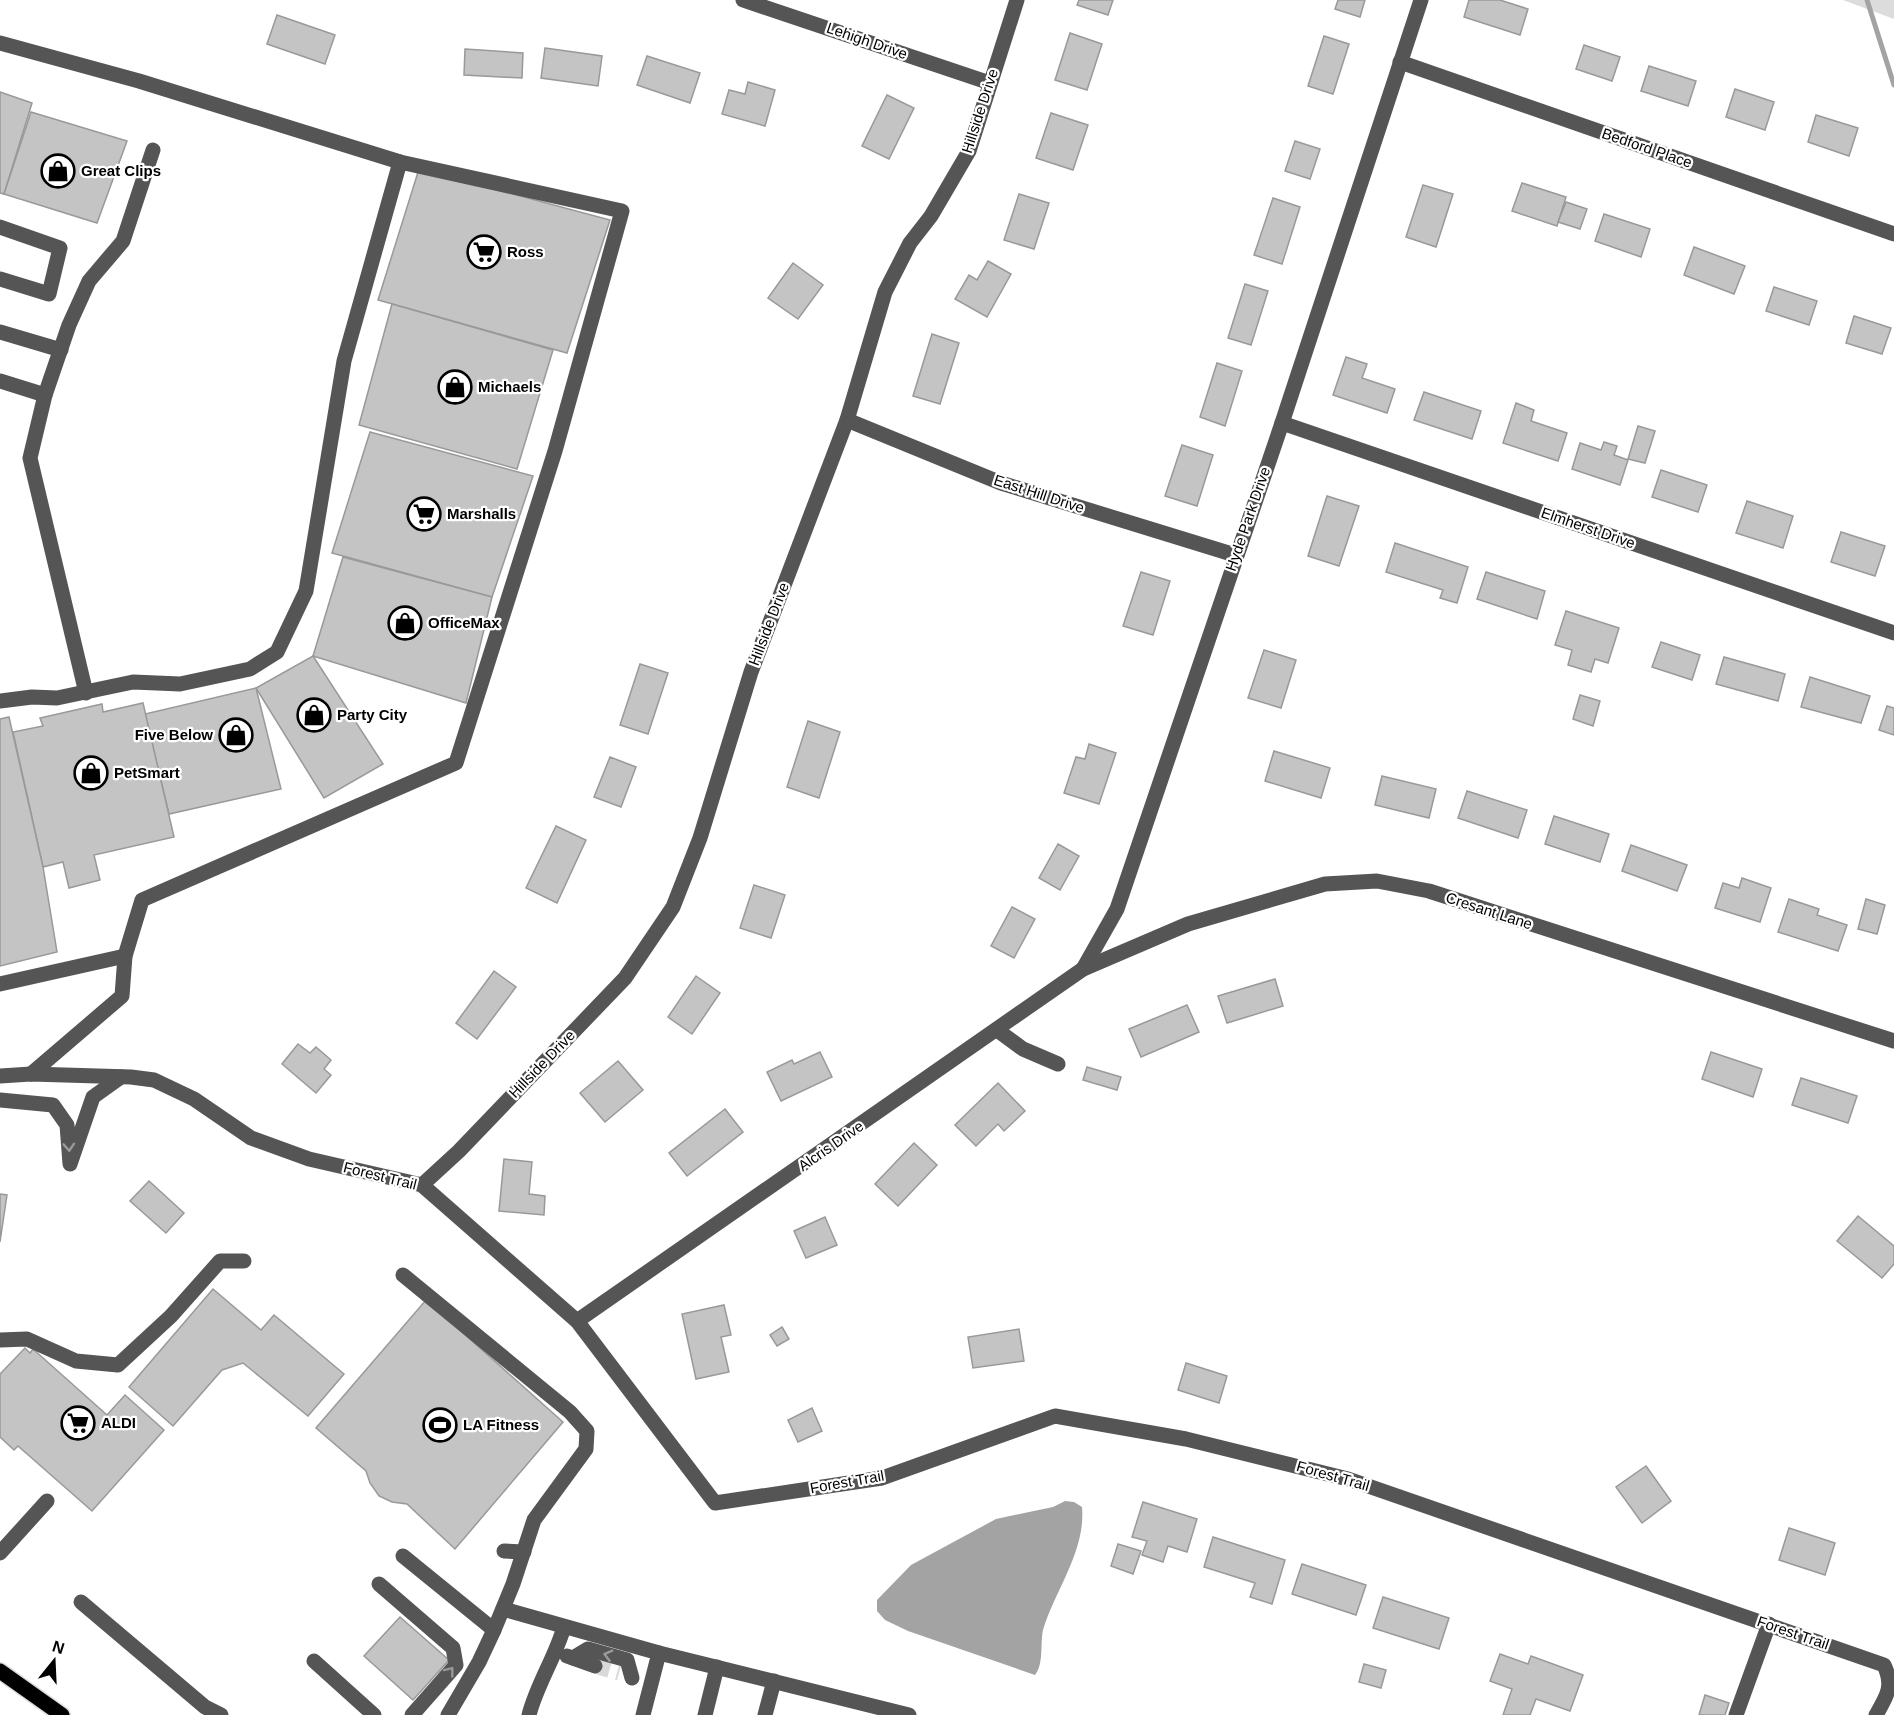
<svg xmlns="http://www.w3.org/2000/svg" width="1894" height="1715" font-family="Helvetica,sans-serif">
	<rect width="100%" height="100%" fill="#fff"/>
	<polygon fill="#dcdcdc" points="1843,0 1894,0 1894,19"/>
	<path fill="#a3a3a3" d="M 1065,1501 L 1074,1502 L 1082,1507 C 1086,1551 1055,1590 1043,1630 C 1040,1644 1044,1664 1035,1675 L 908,1631 L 885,1620 L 877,1611 L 877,1600 L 911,1565 L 959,1539 L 996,1519 L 1053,1507 Z"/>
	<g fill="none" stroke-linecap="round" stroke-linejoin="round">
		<polyline stroke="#a3a3a3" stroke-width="5" points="1867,0 1894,85"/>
	</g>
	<g fill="#c4c4c4" stroke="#999" stroke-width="1.5">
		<polygon points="1079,0 1113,0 1108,15 1077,5"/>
		<polygon points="1338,0 1365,0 1360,17 1335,9"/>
		<polygon points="1469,0 1500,0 1528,9 1520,35 1464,17"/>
		<polygon points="277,15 335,35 325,64 267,44"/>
		<polygon points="1070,33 1102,44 1087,90 1055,80"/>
		<polygon points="1324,36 1349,44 1333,94 1308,86"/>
		<polygon points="1584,45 1620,57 1612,81 1576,69"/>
		<polygon points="545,48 602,56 598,86 541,78"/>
		<polygon points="465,49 523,53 522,78 464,75"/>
		<polygon points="647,56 700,73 690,103 637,85"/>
		<polygon points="1649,66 1696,81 1688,106 1641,91"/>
		<polygon points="748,82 775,90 765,126 722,114 729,90 745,94"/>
		<polygon points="1735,89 1774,102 1765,130 1726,117"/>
		<polygon points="0,92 32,103 4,194 0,193"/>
		<polygon points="887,95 914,108 889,159 862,146"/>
		<polygon points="31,112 127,141 97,223 4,194"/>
		<polygon points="1051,113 1088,125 1073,170 1036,158"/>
		<polygon points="1816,115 1858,128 1849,156 1808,142"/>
		<polygon points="1295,141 1320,149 1310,179 1285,171"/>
		<polygon points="419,169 610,220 567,353 378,300"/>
		<polygon points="1522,183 1566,197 1557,226 1512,211"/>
		<polygon points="1423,185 1453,194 1436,247 1406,237"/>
		<polygon points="1019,194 1049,203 1034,249 1004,240"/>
		<polygon points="1273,198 1300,207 1282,264 1254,255"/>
		<polygon points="1566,202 1587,209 1580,229 1558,222"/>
		<polygon points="1604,214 1650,229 1641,257 1595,241"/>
		<polygon points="1694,247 1745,266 1734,294 1684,275"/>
		<polygon points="988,261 1011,274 987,317 955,299 969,275 977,280"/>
		<polygon points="793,263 823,285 798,319 768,298"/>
		<polygon points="1245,284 1268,291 1251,345 1228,338"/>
		<polygon points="1774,287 1817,301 1809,325 1766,311"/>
		<polygon points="392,304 553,350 517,469 359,425"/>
		<polygon points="1854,316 1891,328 1882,354 1846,343"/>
		<polygon points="932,334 959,343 940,404 913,396"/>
		<polygon points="1346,357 1367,364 1362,378 1395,389 1387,413 1333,395"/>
		<polygon points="1217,363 1242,371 1225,426 1200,417"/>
		<polygon points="1424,392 1481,411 1472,439 1414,420"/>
		<polygon points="1516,403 1534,410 1531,421 1567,433 1558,461 1503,443"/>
		<polygon points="1638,426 1655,431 1645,463 1628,459"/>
		<polygon points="370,432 533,476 492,597 332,553"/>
		<polygon points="1604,442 1617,446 1614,455 1628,460 1620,485 1572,469 1580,443 1601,450"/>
		<polygon points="1182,445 1213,455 1197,506 1165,496"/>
		<polygon points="1661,470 1707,485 1698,512 1652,497"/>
		<polygon points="1327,496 1359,506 1339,566 1308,556"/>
		<polygon points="1747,501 1793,516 1783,548 1736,533"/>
		<polygon points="1841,532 1885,546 1875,576 1831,562"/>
		<polygon points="1395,543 1468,567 1457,603 1440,598 1443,590 1386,572"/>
		<polygon points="343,557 492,597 466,703 313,656"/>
		<polygon points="1141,572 1170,581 1153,635 1123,626"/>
		<polygon points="1486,572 1545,591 1537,619 1477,599"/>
		<polygon points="1566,611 1619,628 1608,663 1595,659 1591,672 1568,665 1572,650 1555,645"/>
		<polygon points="1661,642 1700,655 1692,680 1652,667"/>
		<polygon points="1264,650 1296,660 1281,708 1248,698"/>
		<polygon points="313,656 383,764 324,798 256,688"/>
		<polygon points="1724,657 1785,674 1778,701 1716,684"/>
		<polygon points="640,664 668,673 648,734 620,725"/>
		<polygon points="1810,677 1870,696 1861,723 1801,707"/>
		<polygon points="256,688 281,789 169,814 145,714"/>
		<polygon points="1580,695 1600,701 1593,726 1573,719"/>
		<polygon points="143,703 174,837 94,855 100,880 69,888 63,862 43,867 13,732 43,726 40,718 102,704 103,712"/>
		<polygon points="1887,706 1894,708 1894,735 1879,730"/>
		<polygon points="9,717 43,867 57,952 0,966 0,719"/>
		<polygon points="808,721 840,732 819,798 787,787"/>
		<polygon points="1089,744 1116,753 1099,804 1064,793 1076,757 1085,759"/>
		<polygon points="1274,751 1330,768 1321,798 1265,781"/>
		<polygon points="610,757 636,767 621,807 594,797"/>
		<polygon points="1382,776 1436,789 1429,818 1375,805"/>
		<polygon points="1467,791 1527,810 1518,838 1458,818"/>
		<polygon points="1554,816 1609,834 1600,862 1545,844"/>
		<polygon points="556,826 586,840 557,903 526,888"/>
		<polygon points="1058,844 1079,856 1060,890 1039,878"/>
		<polygon points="1631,845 1687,865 1677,891 1622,871"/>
		<polygon points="1742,878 1771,888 1760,922 1715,908 1723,883 1739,888"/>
		<polygon points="754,885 785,895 771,938 740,928"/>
		<polygon points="1789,899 1819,909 1817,915 1847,925 1838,951 1778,932"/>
		<polygon points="1866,899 1885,905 1877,934 1858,929"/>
		<polygon points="1012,907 1035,919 1014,958 991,946"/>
		<polygon points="494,971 516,987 477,1039 456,1023"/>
		<polygon points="696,976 720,993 692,1034 668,1017"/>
		<polygon points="1275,979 1283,1006 1227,1023 1218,996"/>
		<polygon points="1187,1005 1199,1032 1141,1057 1129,1029"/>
		<polygon points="298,1044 310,1053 316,1047 331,1060 324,1069 331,1075 316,1093 282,1064"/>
		<polygon points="820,1052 832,1077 781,1101 767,1072 792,1060 794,1064"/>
		<polygon points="1711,1052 1762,1069 1753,1097 1702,1079"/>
		<polygon points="618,1061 643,1090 605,1122 580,1093"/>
		<polygon points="1087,1067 1121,1077 1117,1090 1083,1080"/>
		<polygon points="1801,1078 1857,1096 1848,1123 1792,1105"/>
		<polygon points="998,1083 1025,1111 1004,1131 998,1124 976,1146 955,1125"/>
		<polygon points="725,1109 743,1132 687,1176 669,1153"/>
		<polygon points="914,1143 937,1165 898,1206 875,1184"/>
		<polygon points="504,1159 532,1162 529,1194 545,1196 544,1215 499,1211"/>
		<polygon points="149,1181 184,1213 166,1233 130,1201"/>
		<polygon points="0,1194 7,1195 0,1242"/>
		<polygon points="1858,1216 1894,1246 1894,1264 1882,1278 1837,1241"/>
		<polygon points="825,1217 837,1245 806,1258 794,1231"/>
		<polygon points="213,1289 261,1330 274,1315 344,1374 308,1416 243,1363 222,1370 173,1426 129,1387"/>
		<polygon points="426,1300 563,1422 455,1549 407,1504 392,1502 379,1496 370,1483 366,1471 316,1428"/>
		<polygon points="724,1305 731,1335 721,1337 729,1372 696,1379 682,1314"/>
		<polygon points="782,1327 789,1339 777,1346 770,1335"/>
		<polygon points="1019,1329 1024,1361 973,1368 968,1337"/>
		<polygon points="25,1348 30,1353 33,1349 107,1415 125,1395 164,1430 92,1511 18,1446 14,1450 0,1437 0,1374"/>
		<polygon points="1186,1363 1227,1376 1219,1403 1178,1390"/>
		<polygon points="812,1408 822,1431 798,1442 788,1420"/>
		<polygon points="1646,1466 1671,1501 1642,1523 1616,1487"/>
		<polygon points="1143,1502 1197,1519 1187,1552 1168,1546 1163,1562 1142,1555 1147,1541 1132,1537"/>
		<polygon points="1789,1528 1835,1543 1825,1575 1779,1560"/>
		<polygon points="1213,1537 1285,1560 1272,1604 1250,1597 1255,1583 1204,1567"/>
		<polygon points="1118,1544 1141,1551 1133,1574 1111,1566"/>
		<polygon points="1302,1564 1366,1585 1356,1615 1292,1594"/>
		<polygon points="1383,1597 1449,1618 1439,1649 1373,1628"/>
		<polygon points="400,1617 449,1660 413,1700 364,1656"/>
		<polygon points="1500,1654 1528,1664 1531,1656 1583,1675 1570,1711 1536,1699 1530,1715 1503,1715 1512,1689 1490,1681"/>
		<polygon points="1364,1664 1386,1670 1381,1688 1359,1682"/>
		<polygon points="1705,1695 1729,1703 1725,1715 1699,1715"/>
	</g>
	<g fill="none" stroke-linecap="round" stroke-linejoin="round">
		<polyline stroke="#d9d9d9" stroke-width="15" stroke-dasharray="15 8" stroke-linecap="butt" points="595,1666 619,1673"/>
		<g stroke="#dbdbdb" stroke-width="18">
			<polyline id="major" points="0,1671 62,1715"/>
		</g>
		<g stroke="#555" stroke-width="15">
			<polyline points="743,0 990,83"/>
			<polyline points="0,43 139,81 400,162"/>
			<polyline points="1400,62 1894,234"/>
			<polyline points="0,227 60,248 49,294 0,279"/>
			<polyline points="0,332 61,350"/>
			<polyline points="0,381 45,395 30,458 86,693"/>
			<polyline points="45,395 69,325 89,281 123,241 153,150"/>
			<polyline points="847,420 1001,483 1235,555"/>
			<polyline points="1282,423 1894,633"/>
			<polyline points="0,701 32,697 57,698 133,682 180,684 250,669 277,652 306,591 344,361 400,162 622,211 555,451 456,763 142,900 125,956 122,996 31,1074"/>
			<polyline points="1083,969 1117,909 1282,423 1421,0"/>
			<polyline points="0,984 125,956"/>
			<polyline points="997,1030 1023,1049 1058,1064"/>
			<path d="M 0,1076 L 31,1074 L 131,1077 L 154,1080 L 194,1099 L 251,1138 L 309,1159 L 422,1185 L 577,1321 L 715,1503 L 882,1478 L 1055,1416 L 1186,1439 L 1348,1479 L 1884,1665 C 1894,1686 1887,1696 1876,1715"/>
			<polyline points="0,1100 53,1105 67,1125 70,1164 93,1097 121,1077"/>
			<polyline points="422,1185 459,1151 625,978 673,907 700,838 751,672 847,420 885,292 910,243 931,216 969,151 1017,0"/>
			<polyline points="403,1275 570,1412 587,1431 586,1449 534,1520 513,1584 494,1630 479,1662 448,1715"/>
			<polyline points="577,1321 1083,969 1188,924 1325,884 1377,881 1429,891 1894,1041"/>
			<polyline points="0,1340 27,1339 76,1361 118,1365 171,1316 220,1261 244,1261"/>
			<polyline points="504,1551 524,1552"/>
			<polyline points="0,1553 47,1501"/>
			<polyline points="403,1556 494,1630"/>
			<polyline points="379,1584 453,1648 456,1665 412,1715"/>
			<polyline points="81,1602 205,1707 221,1715"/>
			<polyline points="503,1609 659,1653 643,1715"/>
			<polyline points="659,1653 909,1715"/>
			<polyline points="567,1656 595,1666"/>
			<polyline points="573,1658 588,1649 627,1660 632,1678"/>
			<polyline points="314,1661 374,1715"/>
			<path d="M 529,1715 C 537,1684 555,1658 564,1627"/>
			<polyline points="705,1715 717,1667"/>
			<polyline points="765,1715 774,1681"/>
			<polyline points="1736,1715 1769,1624"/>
		</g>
		<use href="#major" stroke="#000" stroke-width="15"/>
	</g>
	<defs><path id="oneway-chevron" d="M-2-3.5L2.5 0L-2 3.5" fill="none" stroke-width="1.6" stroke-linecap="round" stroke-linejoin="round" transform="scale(1.5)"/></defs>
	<g stroke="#999">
		<use href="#oneway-chevron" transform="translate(69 1147) rotate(86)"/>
		<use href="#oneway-chevron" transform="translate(608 1655) rotate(-165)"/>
		<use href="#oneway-chevron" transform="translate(450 1671) rotate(-52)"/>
	</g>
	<defs>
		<g id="shop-ring" transform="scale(1.725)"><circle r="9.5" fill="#fff" stroke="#000" stroke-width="1.5"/><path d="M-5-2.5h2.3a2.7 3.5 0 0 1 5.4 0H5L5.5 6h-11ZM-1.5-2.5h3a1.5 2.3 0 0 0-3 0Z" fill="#000"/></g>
		<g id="supermarket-ring" transform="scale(1.725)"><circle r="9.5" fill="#fff" stroke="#000" stroke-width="1.5"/><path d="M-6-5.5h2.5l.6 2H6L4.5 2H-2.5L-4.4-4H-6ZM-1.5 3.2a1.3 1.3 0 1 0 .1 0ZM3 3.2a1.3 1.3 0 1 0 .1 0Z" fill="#000"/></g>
		<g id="stadium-ring" transform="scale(1.725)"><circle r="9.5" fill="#fff" stroke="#000" stroke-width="1.5"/><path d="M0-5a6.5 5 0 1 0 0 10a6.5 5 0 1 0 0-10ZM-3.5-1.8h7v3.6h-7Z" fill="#000"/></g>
	</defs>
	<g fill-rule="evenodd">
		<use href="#shop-ring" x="58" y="171"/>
		<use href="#supermarket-ring" x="484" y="252"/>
		<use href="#shop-ring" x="455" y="387"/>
		<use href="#supermarket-ring" x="424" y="514"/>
		<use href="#shop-ring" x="405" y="623"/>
		<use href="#shop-ring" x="314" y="715"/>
		<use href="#shop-ring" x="236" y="735"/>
		<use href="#shop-ring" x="91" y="773"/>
		<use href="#supermarket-ring" x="78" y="1423"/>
		<use href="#stadium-ring" x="440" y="1425"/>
	</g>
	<g text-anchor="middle" stroke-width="4.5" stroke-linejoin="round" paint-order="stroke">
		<g font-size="15" fill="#000" stroke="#fff">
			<text transform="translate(867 41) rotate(19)" y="5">Lehigh Drive</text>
			<text transform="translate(980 111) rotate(-72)" y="5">Hillside Drive</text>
			<text transform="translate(1647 148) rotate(19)" y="5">Bedford Place</text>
			<text transform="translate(1039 494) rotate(18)" y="5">East Hill Drive</text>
			<text transform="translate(1248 519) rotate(-71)" y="5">Hyde Park Drive</text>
			<text transform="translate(1588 528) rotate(19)" y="5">Elmherst Drive</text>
			<text transform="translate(769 624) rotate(-69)" y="5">Hillside Drive</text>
			<text transform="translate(1489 911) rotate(18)" y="5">Cresant Lane</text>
			<text transform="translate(542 1064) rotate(-46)" y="5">Hillside Drive</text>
			<text transform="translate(831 1146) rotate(-35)" y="5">Alcris Drive</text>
			<text transform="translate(380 1176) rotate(14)" y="5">Forest Trail</text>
			<text transform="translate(1333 1476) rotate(16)" y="5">Forest Trail</text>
			<text transform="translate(847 1482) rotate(-10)" y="5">Forest Trail</text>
			<text transform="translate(1793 1633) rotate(19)" y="5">Forest Trail</text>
		</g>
		<g font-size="15" font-weight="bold" fill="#000" stroke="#fff" text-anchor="start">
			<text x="81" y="176">Great Clips</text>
			<text x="507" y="257">Ross</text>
			<text x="478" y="392">Michaels</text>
			<text x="447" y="519">Marshalls</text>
			<text x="428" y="628">OfficeMax</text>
			<text x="337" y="720">Party City</text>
			<text x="213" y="740" text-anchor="end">Five Below</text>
			<text x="114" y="778">PetSmart</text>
			<text x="101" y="1428">ALDI</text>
			<text x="463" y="1430">LA Fitness</text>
		</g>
	</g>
	<g transform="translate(54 1661) rotate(18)" stroke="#ffffff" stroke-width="4.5" paint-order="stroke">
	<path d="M0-4.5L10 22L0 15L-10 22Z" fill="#000000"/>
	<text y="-9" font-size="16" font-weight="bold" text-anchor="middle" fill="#000000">N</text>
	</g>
</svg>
